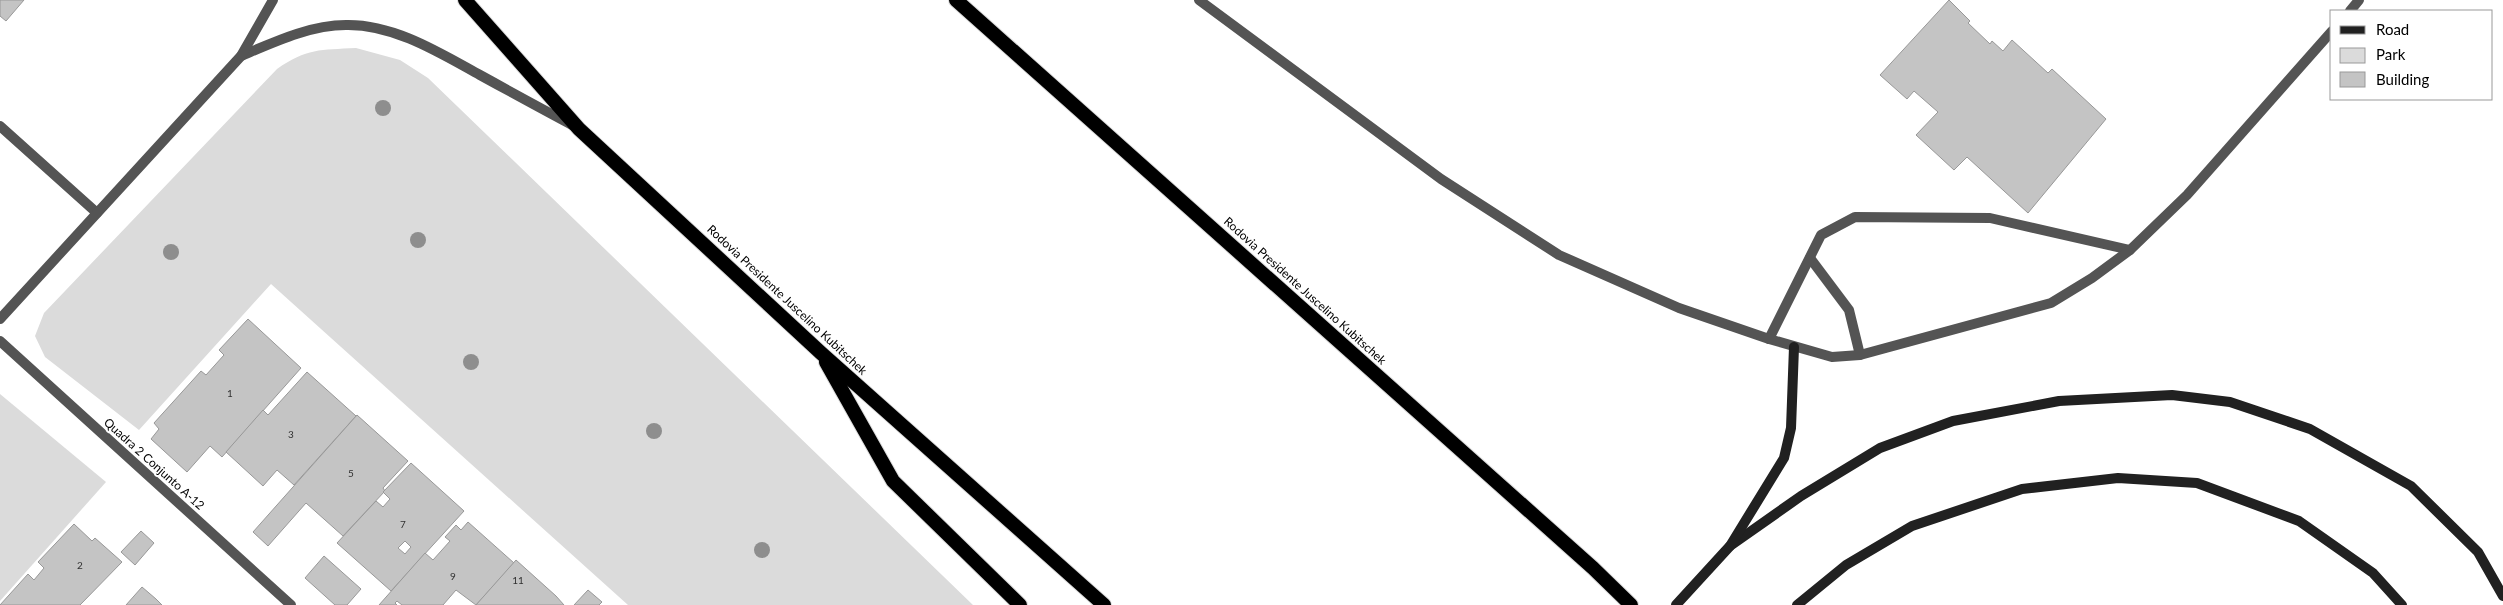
<svg xmlns="http://www.w3.org/2000/svg" width="2503" height="605" font-family="Lato,sans-serif">
	<rect width="100%" height="100%" fill="#fff"/>
	<g fill="#dbdbdb">
		<path d="M 356,48 L 400,60 L 428,78 L 973,605 L 628,605 L 271,284 L 139,430 L 45,357 L 35,336 L 44,313 L 277,69 C 307,48 320,50 356,48 Z"/>
		<polygon points="0,394 106,482 0,601"/>
	</g>
	<g fill="#c4c4c4" stroke="#989898" fill-rule="evenodd">
		<polygon points="0,0 24,0 6,21 0,16"/>
		<polygon points="1949,0 1970,21 1968,23 1990,44 1992,41 2003,51 2012,40 2048,73 2052,69 2106,119 2028,213 1967,157 1954,170 1916,135 1938,112 1914,91 1907,99 1880,75"/>
		<polygon points="248,319 301,368 222,457 210,446 187,472 151,439 159,429 154,423 201,371 206,375 224,355 219,350"/>
		<polygon points="307,372 356,416 294,485 277,470 263,486 226,452 263,410 268,415"/>
		<polygon points="357,415 408,461 383,488 385,491 343,536 306,503 268,546 253,532"/>
		<path d="M 411,463 L 464,511 L 391,591 L 337,543 L 376,501 L 383,507 L 390,499 L 383,492 ZM 405,541 L 411,547 L 405,554 L 398,548 Z"/>
		<polygon points="468,522 514,563 476,605 456,590 443,605 402,605 397,601 395,603 397,605 379,605 425,553 433,560 450,541 445,537 456,525 461,530"/>
		<polygon points="74,524 92,541 95,538 122,562 80,605 0,605 28,574 34,580 44,568 38,562"/>
		<polygon points="141,531 154,543 135,565 121,552"/>
		<polygon points="324,556 361,589 347,605 335,605 305,578"/>
		<polygon points="516,560 556,596 564,605 476,605"/>
		<polygon points="142,587 156,599 162,605 126,605"/>
		<polygon points="588,590 602,602 599,605 574,605"/>
	</g>
	<g fill="none" stroke-linecap="round" stroke-linejoin="round">
		<g stroke="#dbdbdb" stroke-width="16">
			<g id="trunk">
				<polyline points="465,0 579,129 821,353 1104,605"/>
				<polyline points="956,0 1593,568 1631,605"/>
				<polyline points="826,362 893,481 1020,605"/>
			</g>
		</g>
		<g stroke="#545454" stroke-width="10">
			<polyline points="1810,258 1849,310 1860,355"/>
			<polyline points="1769,339 1821,235 1855,217 1990,218 2130,250"/>
		</g>
		<g stroke="#545454" stroke-width="10">
			<polyline points="1199,0 1441,179 1559,255 1679,308 1769,339 1832,357 1860,355 2051,303 2092,278 2130,250 2187,195 2332,31"/>
			<polyline points="2350,11 2359,0"/>
			<path d="M 241,56 C 274,42 310,25 346,25 C 394,24 440,53 480,75 C 511,92 542,109 574,126"/>
			<polyline points="0,126 97,213"/>
			<polyline points="0,319 241,56 273,0"/>
			<polyline points="0,341 291,605"/>
		</g>
		<g stroke="#212121" stroke-width="10">
			<polyline points="1730,546 1801,496 1880,448 1953,421 2059,401 2172,395 2230,402 2310,429 2411,486 2478,552 2503,596"/>
			<polyline points="1676,605 1730,546 1784,458 1791,428 1794,347"/>
			<polyline points="1797,605 1846,565 1912,526 2022,489 2118,478 2197,483 2299,521 2373,573 2402,605"/>
		</g>
		<use href="#trunk" stroke="#000" stroke-width="14"/>
	</g>
	<g fill="#8e8e8e">
		<circle cx="383" cy="108" r="8"/>
		<circle cx="418" cy="240" r="8"/>
		<circle cx="171" cy="252" r="8"/>
		<circle cx="471" cy="362" r="8"/>
		<circle cx="654" cy="431" r="8"/>
		<circle cx="762" cy="550" r="8"/>
	</g>
	<g text-anchor="middle" stroke-width="4" stroke-linejoin="round" paint-order="stroke">
		<g font-size="10" fill="#313131">
			<text x="230" y="397">1</text>
			<text x="291" y="438">3</text>
			<text x="351" y="477">5</text>
			<text x="403" y="528">7</text>
			<text x="80" y="569">2</text>
			<text x="453" y="580">9</text>
			<text x="518" y="584">11</text>
		</g>
		<g font-size="12" fill="#000" stroke="#fff">
			<text transform="translate(1305 291) rotate(42)" y="4">Rodovia Presidente Juscelino Kubitschek</text>
			<text transform="translate(787 300) rotate(43)" y="4">Rodovia Presidente Juscelino Kubitschek</text>
			<text transform="translate(154 464) rotate(42)" y="4">Quadra 2 Conjunto A-12</text>
		</g>
	</g>
	<rect x="2330" y="10" width="162" height="90" fill="#ffffff" stroke="#999999"/>
	<rect x="2340" y="26" width="25" height="8" fill="#212121" stroke="#999999"/>
	<text x="2376" y="35" font-size="15" fill="#000000">Road</text>
	<rect x="2340" y="48" width="25" height="15" fill="#dbdbdb" stroke="#999999"/>
	<text x="2376" y="60" font-size="15" fill="#000000">Park</text>
	<rect x="2340" y="72" width="25" height="15" fill="#c4c4c4" stroke="#999999"/>
	<text x="2376" y="85" font-size="15" fill="#000000">Building</text>
</svg>
